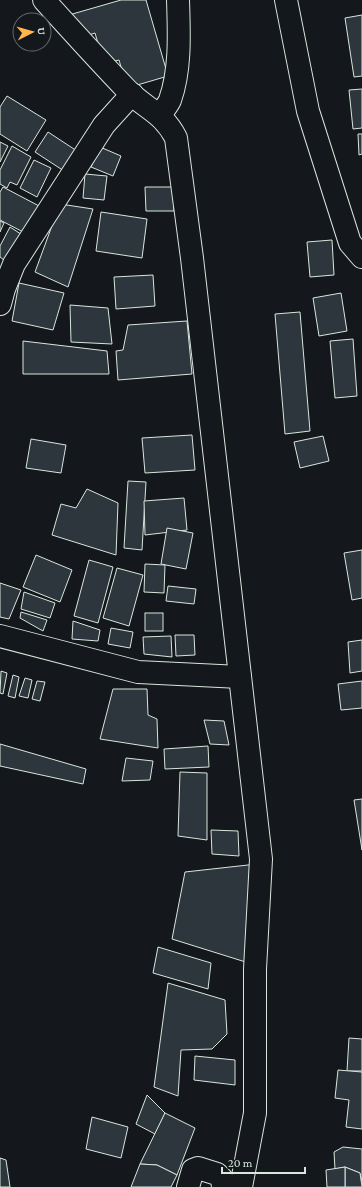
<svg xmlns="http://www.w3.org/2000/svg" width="362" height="1187" font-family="'Crimson Pro',serif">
	<rect width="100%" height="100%" fill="#14181c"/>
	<g fill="#2c363c" stroke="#d8e6dc">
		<polygon points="121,0 146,0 168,76 127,88 119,60 104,64 95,33 83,37 69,15"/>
		<polygon points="362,15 362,76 354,77 345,18"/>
		<polygon points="362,89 362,128 353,129 349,90"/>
		<polygon points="7,96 46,120 27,151 0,134 0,107"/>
		<polygon points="48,132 77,151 64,171 35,152"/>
		<polygon points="358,134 362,134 362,154 359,155"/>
		<polygon points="0,142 8,146 0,162"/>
		<polygon points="12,146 31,157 17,185 10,182 7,188 0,184 0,170"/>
		<polygon points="100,147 121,156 113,176 91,167"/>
		<polygon points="34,160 51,168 37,197 20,188"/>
		<polygon points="85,174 107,176 104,200 83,198"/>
		<polygon points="3,187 41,207 27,234 0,220 0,192"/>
		<polygon points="145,187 173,187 174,211 146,211"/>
		<polygon points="60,204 93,209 68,287 35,272"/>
		<polygon points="101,212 147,219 142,258 96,251"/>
		<polygon points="0,221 4,223 0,232"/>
		<polygon points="10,227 27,238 9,264 0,257 0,246"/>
		<polygon points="332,240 334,275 310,277 307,242"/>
		<polygon points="153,275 155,306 116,309 114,277"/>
		<polygon points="19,283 64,293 53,330 12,321"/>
		<polygon points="341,293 347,331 319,336 313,298"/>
		<polygon points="70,305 108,308 112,344 71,342"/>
		<polygon points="300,312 310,431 285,434 275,314"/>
		<polygon points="187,321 192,374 118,380 116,351 123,350 128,325"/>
		<polygon points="353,339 357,396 335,398 330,341"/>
		<polygon points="23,341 107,351 109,374 23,374"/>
		<polygon points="192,435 195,470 145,473 142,438"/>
		<polygon points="323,436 329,461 300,468 294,442"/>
		<polygon points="31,439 66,445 61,473 26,468"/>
		<polygon points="128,481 146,482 142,550 124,548"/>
		<polygon points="87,489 118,503 116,555 52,535 61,504 76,508"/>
		<polygon points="184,498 187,530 145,535 144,501"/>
		<polygon points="167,528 193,533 186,569 161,564"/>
		<polygon points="362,550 362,598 352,600 344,553"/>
		<polygon points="36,555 72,570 60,602 23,587"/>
		<polygon points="89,560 113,567 98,623 74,616"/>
		<polygon points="145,564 165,565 164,593 144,592"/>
		<polygon points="117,568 143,575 129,626 103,618"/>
		<polygon points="0,583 21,590 9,619 0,617"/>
		<polygon points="168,586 196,589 194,604 166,601"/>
		<polygon points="24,592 55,603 50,618 21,609"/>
		<polygon points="21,612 47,620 43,631 20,618"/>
		<rect x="145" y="613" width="18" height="18"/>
		<polygon points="73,621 100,630 98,641 72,639"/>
		<polygon points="111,628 133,632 130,648 108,644"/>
		<polygon points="175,635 194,635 195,655 176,656"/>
		<polygon points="171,636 172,657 144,654 143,637"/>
		<polygon points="362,640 362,671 350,673 348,642"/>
		<polygon points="1,671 7,673 3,694 0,693"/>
		<polygon points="13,675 19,677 15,698 8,696"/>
		<polygon points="25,678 32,680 28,698 19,696"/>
		<polygon points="37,681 45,682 40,701 32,699"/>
		<polygon points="362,681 362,708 341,710 338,684"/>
		<polygon points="113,689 147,689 148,715 157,719 158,748 100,739"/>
		<polygon points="204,720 224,721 229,745 210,744"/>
		<polygon points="0,744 86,769 83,784 0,766"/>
		<polygon points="208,746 209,767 165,769 164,749"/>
		<polygon points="126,758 153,761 150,780 122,781"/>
		<polygon points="180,772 207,773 207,840 178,836"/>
		<polygon points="362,799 362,850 354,800"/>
		<polygon points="211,830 238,831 239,856 212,854"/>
		<polygon points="257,864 252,964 172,939 185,872"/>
		<polygon points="158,947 211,963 208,989 153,973"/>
		<polygon points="168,983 225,1000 227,1034 212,1049 181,1050 178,1096 154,1087"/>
		<polygon points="349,1038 362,1039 362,1071 347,1071"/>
		<polygon points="195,1056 235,1060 235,1085 194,1080"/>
		<polygon points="338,1070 362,1072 362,1129 346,1127 349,1100 335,1098"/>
		<polygon points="147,1095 165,1113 155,1134 136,1124"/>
		<polygon points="165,1113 195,1128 177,1175 157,1165 140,1164"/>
		<polygon points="92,1117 128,1127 121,1158 86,1149"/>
		<polygon points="343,1147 362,1149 362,1182 360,1173 345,1167 335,1169 334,1152"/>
		<polygon points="0,1158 6,1160 10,1187 0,1187"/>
		<polygon points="140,1164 157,1165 177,1175 171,1187 131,1187"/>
		<polygon points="345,1167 360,1173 362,1187 345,1187"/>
		<polygon points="345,1167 345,1187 327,1187 326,1170"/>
	</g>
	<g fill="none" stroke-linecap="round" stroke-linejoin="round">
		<g stroke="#d8e6dc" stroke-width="24">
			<g id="street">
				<path d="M 44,0 C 72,31 100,62 129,92 C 148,110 163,113 176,138 L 192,258 L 261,859 L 255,969 L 255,1113 L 241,1187"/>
				<polyline points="286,0 308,111 350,243 362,257"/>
				<path d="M 160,115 C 163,110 168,105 170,100 C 181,69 179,32 178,0"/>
				<polyline points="0,304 4,289 14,264 104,125 132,94"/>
				<polyline points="0,636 138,672 240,677"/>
				<polyline points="188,1187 193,1170 198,1168 217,1174 222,1179 223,1187"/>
			</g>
		</g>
		<use href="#street" stroke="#14181c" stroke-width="22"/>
	</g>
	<g transform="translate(32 32) rotate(84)"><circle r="19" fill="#14181c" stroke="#626a69"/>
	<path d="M0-3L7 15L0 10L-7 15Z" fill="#ffb74d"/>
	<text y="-6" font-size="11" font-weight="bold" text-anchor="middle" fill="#d8e6dc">U</text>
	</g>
	<path d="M222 1167v6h83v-6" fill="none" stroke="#d8e6dc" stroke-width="2"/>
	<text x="228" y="1167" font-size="12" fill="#d8e6dc" stroke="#14181c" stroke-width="3" paint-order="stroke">20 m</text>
</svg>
